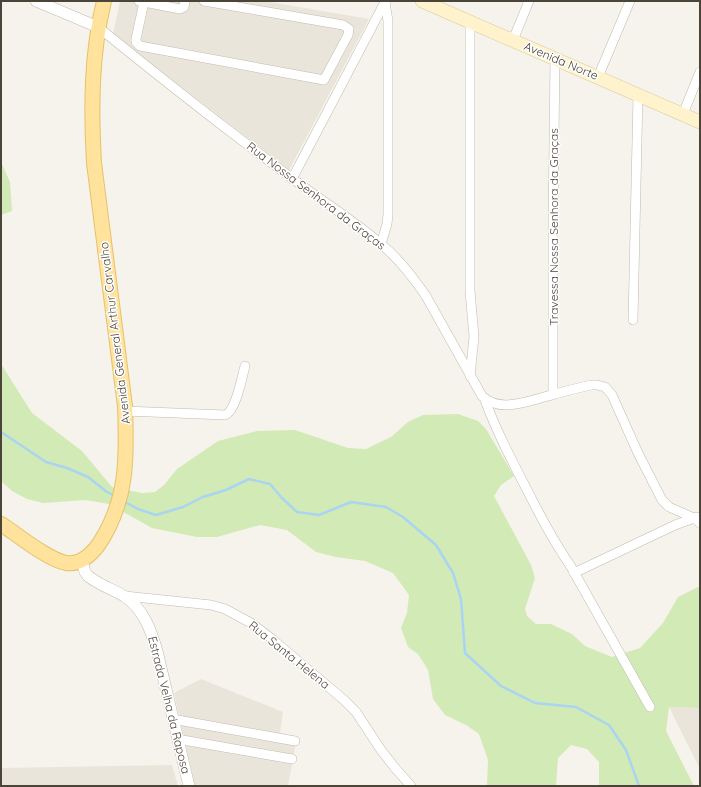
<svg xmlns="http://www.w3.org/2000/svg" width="701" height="787" font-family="Quicksand,sans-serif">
	<rect width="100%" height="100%" fill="#f6f3ec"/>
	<g fill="#eae5da">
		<polygon points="120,1 264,1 369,19 289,170 113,34"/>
		<polygon points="201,679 283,712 280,733 297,737 288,786 195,786 174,693"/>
		<polygon points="669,707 700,708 700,769"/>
		<polygon points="172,765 178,786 1,786 1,768"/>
	</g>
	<g fill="#d2eab5">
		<polygon points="1,162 10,182 12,211 1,215"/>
		<polygon points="1,364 32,413 82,451 112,487 142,493 155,492 164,485 177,469 218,441 257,431 295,430 348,448 366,449 391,437 408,422 423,415 458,414 478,421 486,429 514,476 501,485 494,496 531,565 535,578 525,609 527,616 536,624 551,624 572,634 585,646 612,657 640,648 663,623 678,597 700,586 700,708 669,707 666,731 694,786 599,786 599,762 587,749 571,745 558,758 556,786 487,786 488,760 479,734 466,725 445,715 433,699 428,670 418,654 408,647 401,628 407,613 409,595 393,573 365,561 336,557 316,552 287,530 260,525 217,537 197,537 152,528 109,504 86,500 43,503 27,499 12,491 1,481"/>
	</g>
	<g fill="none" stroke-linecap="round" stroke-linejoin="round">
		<g stroke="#a9d4f2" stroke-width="2.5">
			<polyline points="1,432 46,462 67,468 88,477 107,492 115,496"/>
			<polyline points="123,501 138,509 156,515 183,507 203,497 226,490 249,479 270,484 282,498 297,512 319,515 351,502 386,507 403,517 436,545 453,573 461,599 465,653 501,686 535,703 576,707 609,725 626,750 639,786"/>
		</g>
		<g stroke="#c2bbae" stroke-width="10">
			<g id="minor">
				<polyline points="139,1 180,9 184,7 185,1"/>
				<polyline points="144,2 136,39 136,42 140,46 324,80 348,35 349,29 343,25 204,1"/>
				<polyline points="470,22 470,291 474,337 470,376"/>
				<path d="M 98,27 C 162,79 227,130 293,179 C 322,201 353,220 381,244 C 398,258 413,277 426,296 L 482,396 C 501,414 530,400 552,395 C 565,391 578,388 591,385 L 597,385 L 605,387 L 612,395 L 638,453 L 662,500 L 669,507 L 694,518 L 700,523"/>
				<polyline points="513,40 529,1"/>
				<polyline points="598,77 630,1"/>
				<polyline points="683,114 700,72"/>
				<polyline points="292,179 385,2"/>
				<polyline points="381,244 387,224 388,214 388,21 385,2"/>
				<polyline points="633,320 638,95"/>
				<polyline points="553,394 553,221 555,59"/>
				<path d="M 485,400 C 496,430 510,457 525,486 C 539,513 552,540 570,565 L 650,707"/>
				<path d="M 125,411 L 225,415 C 236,411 242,377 245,366"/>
				<polyline points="574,573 675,525 697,517"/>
				<polyline points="125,596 211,605 225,609 251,623 272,639 344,700 356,712 381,750 395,768 411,786"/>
				<polyline points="172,719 295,741"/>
				<polyline points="177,739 292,759"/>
			</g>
		</g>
		<g stroke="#c2bbae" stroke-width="12">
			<g id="tertiary">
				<polyline points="36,1 98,27"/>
				<path d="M 82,561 L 85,572 L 88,576 C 99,585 112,589 124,596 C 143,608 151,630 157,651 L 189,786"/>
			</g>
		</g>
		<g stroke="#d6c79b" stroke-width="14">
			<polyline id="secondary" points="422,1 700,122"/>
		</g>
		<g stroke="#e6c16a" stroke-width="16">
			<path id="primary" d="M 1,524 C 18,535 47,559 66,563 C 80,565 91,555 99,544 C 128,500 127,457 125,406 L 94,163 C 91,109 91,54 104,1"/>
		</g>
		<use href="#minor" stroke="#fff" stroke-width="9"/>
		<use href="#tertiary" stroke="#fff" stroke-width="11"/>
		<use href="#secondary" stroke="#fff3cd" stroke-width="13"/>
		<use href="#primary" stroke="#ffe39c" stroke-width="14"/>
	</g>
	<g text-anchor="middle" stroke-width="3" stroke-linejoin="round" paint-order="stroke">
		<g font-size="12" fill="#4b4439" stroke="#fff">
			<text transform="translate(561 61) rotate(23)" y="4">Avenida Norte</text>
			<text transform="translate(316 196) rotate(37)" y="4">Rua Nossa Senhora da Graças</text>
			<text transform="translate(554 227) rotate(-90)" y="4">Travessa Nossa Senhora da Graças</text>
			<text transform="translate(115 333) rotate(-97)" y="4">Avenida General Arthur Carvalho</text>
			<text transform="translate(289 655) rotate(39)" y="4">Rua Santa Helena</text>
			<text transform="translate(169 705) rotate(76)" y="4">Estrada Velha da Raposa</text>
		</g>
	</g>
	<rect width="701" height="787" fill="none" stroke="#4b4439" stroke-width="4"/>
</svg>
